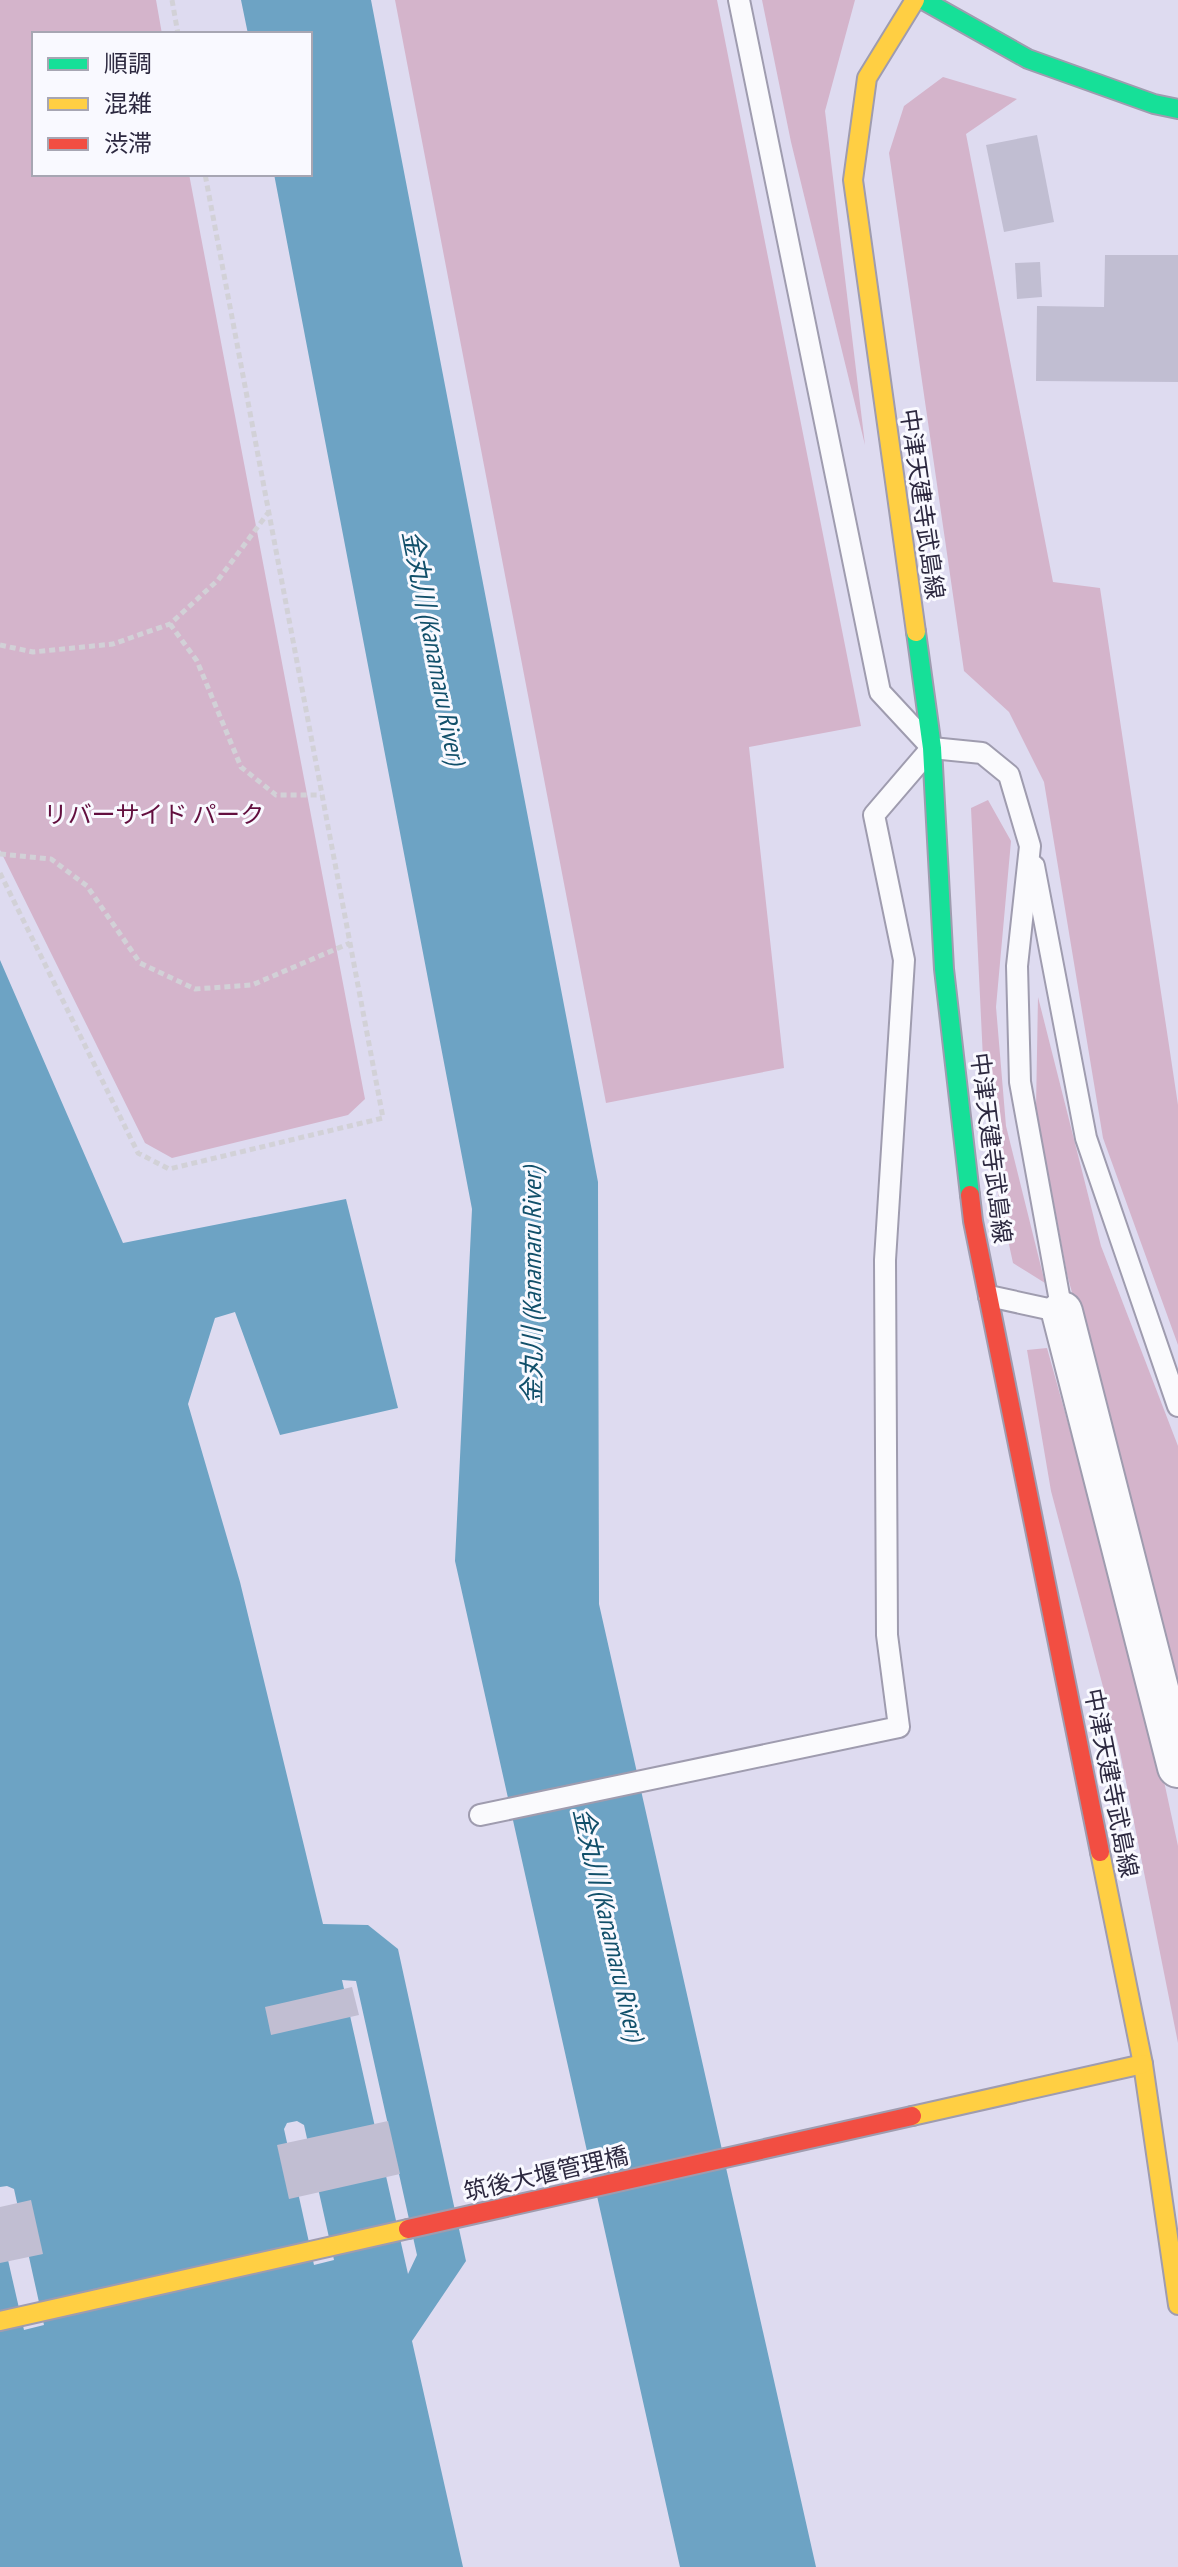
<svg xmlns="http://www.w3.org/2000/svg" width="1178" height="2567" font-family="'PT Sans Narrow','Noto Sans JP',sans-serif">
	<rect width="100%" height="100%" fill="#dedbf0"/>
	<g fill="#d4b4cb">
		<polygon points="0,0 156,0 162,34 34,34 34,174 189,174 365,1099 348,1115 172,1158 145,1143 0,850"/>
		<polygon points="395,0 717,0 861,726 749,747 784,1068 606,1103"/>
		<polygon points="762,0 855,0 825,111 865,445 791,142"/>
		<polygon points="943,77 1017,99 966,134 1053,582 1100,588 1178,1105 1178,1345 1103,1138 1044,782 1009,712 964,671 889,153 904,106"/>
		<polygon points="988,800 1011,841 996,1007 1006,1126 1045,1283 1013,1263 987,1143 971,808"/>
		<polygon points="1038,997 1101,1246 1178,1446 1178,1688 1067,1274 1036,1108"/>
		<polygon points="1047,1348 1151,1721 1178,1846 1178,2043 1119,1747 1051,1491 1027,1350"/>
	</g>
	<g fill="#6da3c4" fill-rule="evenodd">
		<polygon points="241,0 371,0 598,1182 599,1604 816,2567 680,2567 455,1561 472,1209 274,174 310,174 310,34 248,34"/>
		<path d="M 0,960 L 123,1243 L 346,1199 L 398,1408 L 280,1435 L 235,1312 L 215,1318 L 188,1404 L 240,1582 L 323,1924 L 368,1925 L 398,1949 L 466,2261 L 412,2341 L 463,2567 L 0,2567 L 0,2225 L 24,2330 L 44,2325 L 14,2189 L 7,2186 L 0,2187 ZM 342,1980 L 356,1981 L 417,2255 L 408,2274 ZM 297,2121 L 304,2125 L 334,2260 L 314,2265 L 284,2129 L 287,2123 Z"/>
	</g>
	<g fill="#c1bed2">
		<polygon points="1037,135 1054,222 1004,232 986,145"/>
		<polygon points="1105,255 1178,255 1178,382 1036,381 1037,306 1104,307"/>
		<polygon points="1040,262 1042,297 1017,299 1015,263"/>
		<polygon points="352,1987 359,2015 271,2035 265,2007"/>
		<polygon points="388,2121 400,2174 289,2199 277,2145"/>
		<polygon points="31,2200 43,2254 0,2263 0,2207"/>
	</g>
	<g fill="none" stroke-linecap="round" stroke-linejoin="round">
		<g stroke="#9f9caf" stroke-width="24">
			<g id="lane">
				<polyline points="739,0 880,692 932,748 982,753 1009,775 1030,846 1017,966 1020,1082 1062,1312 989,1296"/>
				<polyline points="1034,866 1086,1138 1178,1406"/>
				<polyline points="480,1815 899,1727 887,1635 885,1260 904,960 874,815 928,752"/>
			</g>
		</g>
		<g stroke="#9f9caf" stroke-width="44">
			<polyline id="street" points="1062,1312 1178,1767"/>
		</g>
		<g stroke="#9f9caf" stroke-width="22">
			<g id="fast">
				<polyline points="923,0 1028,59 1154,104 1178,109"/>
				<polyline points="916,632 932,748 944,969 970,1195"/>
			</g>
		</g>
		<g stroke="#9f9caf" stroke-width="22">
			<g id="slow">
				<polyline points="915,0 867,78 853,180 916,632"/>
				<polyline points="1100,1852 1143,2064 1178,2305"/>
				<polyline points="912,2116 1143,2064"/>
				<polyline points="0,2321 408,2229"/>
			</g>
		</g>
		<g stroke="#9f9caf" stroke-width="22">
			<g id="jam">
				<polyline points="970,1195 973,1221 1100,1852"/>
				<polyline points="408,2229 912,2116"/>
			</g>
		</g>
		<g stroke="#d2d1d7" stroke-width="5" stroke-dasharray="6 4" stroke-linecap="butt">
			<polyline points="172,0 178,34"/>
			<polyline points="170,624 197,661 241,767 276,795 321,795"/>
			<polyline points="0,645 33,652 113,644 170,624 218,580 268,513"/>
			<polyline points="0,854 51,859 87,886 140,963 195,989 252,985 350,943"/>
			<polyline points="0,873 138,1153 169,1169 383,1118 205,174"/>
		</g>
		<use href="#lane" stroke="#fafafd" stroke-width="20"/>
		<use href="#street" stroke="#fafafd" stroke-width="40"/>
		<use href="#fast" stroke="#16e098" stroke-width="18"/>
		<use href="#slow" stroke="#ffcf43" stroke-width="18"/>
		<use href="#jam" stroke="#f24e42" stroke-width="18"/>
	</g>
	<g text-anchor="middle" stroke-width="6" stroke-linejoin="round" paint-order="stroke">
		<g font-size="24" fill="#2d2940" stroke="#f9f9ff">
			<text transform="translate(922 504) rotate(82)" y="8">中津天建寺武島線</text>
			<text transform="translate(991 1148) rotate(83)" y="8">中津天建寺武島線</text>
			<text transform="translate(1111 1783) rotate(79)" y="8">中津天建寺武島線</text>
			<text transform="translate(546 2174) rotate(-13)" y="8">筑後大堰管理橋</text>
		</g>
		<g font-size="24" fill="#620e3e" stroke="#f9f9ff">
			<text x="154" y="823">リバーサイド パーク</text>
		</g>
		<g font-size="26" font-style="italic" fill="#114f6a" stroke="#f9f9ff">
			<text transform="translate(434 647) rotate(79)" y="9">金丸川 (Kanamaru River)</text>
			<text transform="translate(532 1286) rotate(-90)" y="9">金丸川 (Kanamaru River)</text>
			<text transform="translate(609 1924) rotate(77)" y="9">金丸川 (Kanamaru River)</text>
		</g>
	</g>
	<rect x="32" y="32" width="280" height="144" fill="#f9f9ff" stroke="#a7a6b3" stroke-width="2"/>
	<rect x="48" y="58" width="40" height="12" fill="#16e098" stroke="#a7a6b3" stroke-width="2"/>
	<text x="104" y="72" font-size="24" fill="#2d2940">順調</text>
	<rect x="48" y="98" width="40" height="12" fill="#ffcf43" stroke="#a7a6b3" stroke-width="2"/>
	<text x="104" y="112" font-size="24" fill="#2d2940">混雑</text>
	<rect x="48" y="138" width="40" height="12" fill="#f24e42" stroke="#a7a6b3" stroke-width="2"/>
	<text x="104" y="152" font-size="24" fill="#2d2940">渋滞</text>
</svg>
